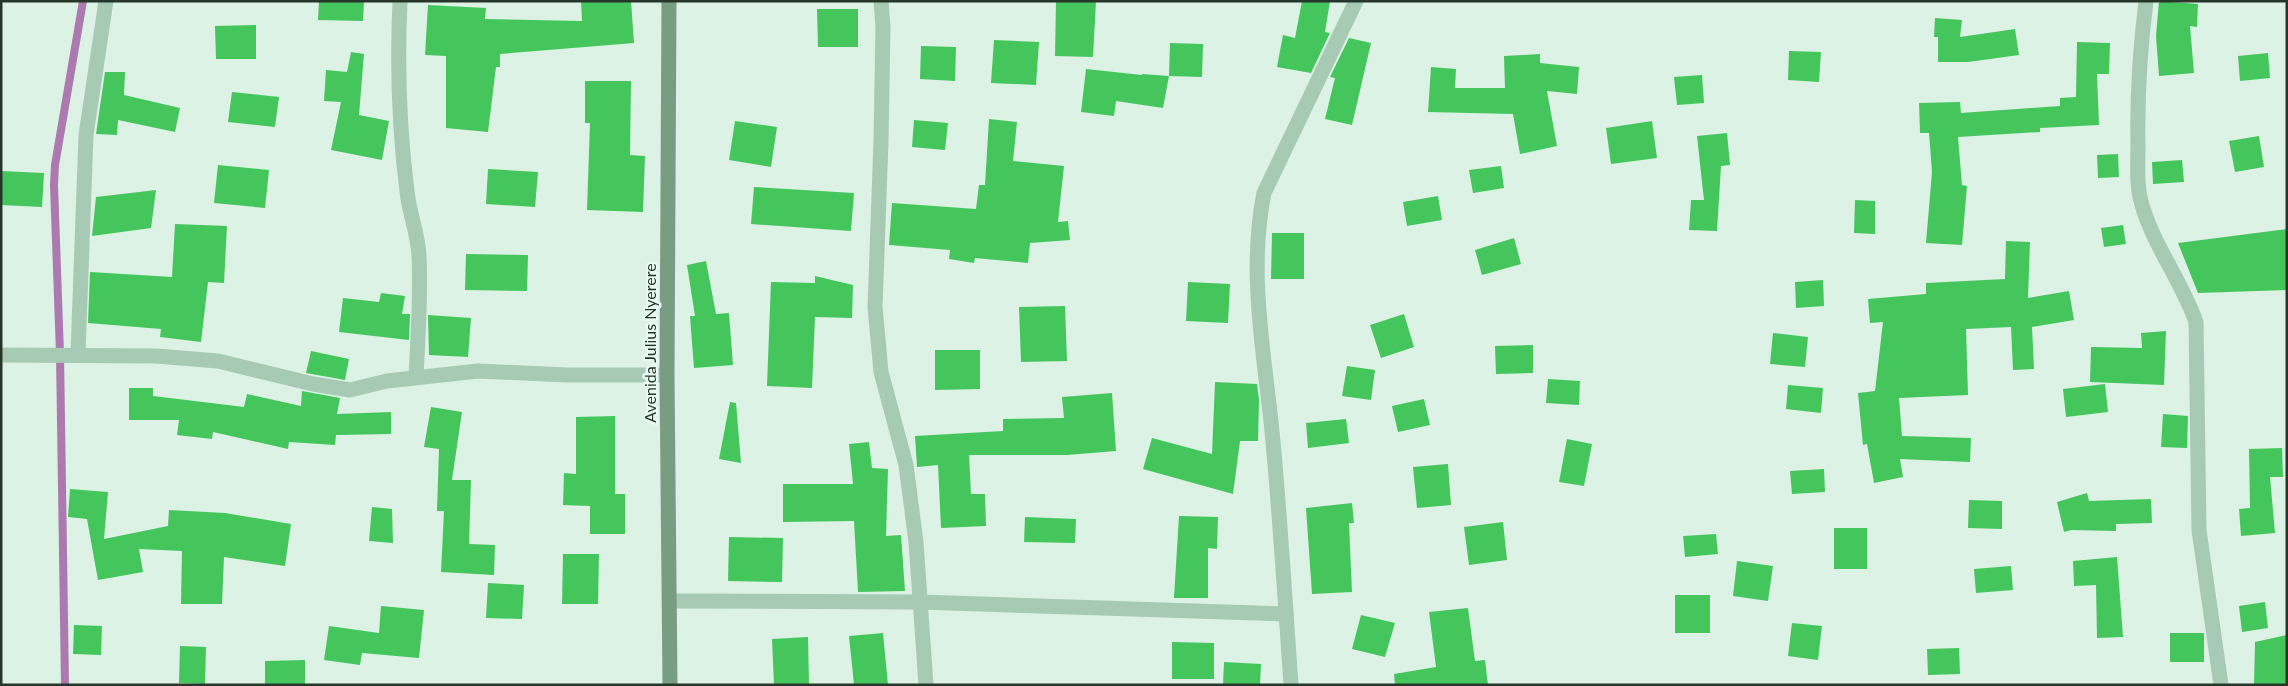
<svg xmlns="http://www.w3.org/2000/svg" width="2288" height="686" font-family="Lato,sans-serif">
	<rect width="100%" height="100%" fill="#dbf2e5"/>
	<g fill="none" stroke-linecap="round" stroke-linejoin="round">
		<polyline stroke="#ad7aaf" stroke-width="8" points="65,685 60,354 54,185 55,165 83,1"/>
	</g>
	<g fill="#45c65c">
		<polygon points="319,1 364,1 363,21 318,20"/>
		<polygon points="581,1 631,1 634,43 500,54 500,67 496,67 488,132 446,128 446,56 425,55 428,5 486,8 485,19 582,21"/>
		<polygon points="1056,1 1096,1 1093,57 1055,56"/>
		<polygon points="1302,1 1330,1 1325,32 1330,33 1311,73 1277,67 1283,35 1295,38"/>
		<polygon points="2159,1 2198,4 2197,27 2190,26 2194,73 2159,76 2156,36"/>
		<polygon points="817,9 858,9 858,47 818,47"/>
		<polygon points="1935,18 1962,20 1960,37 2015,29 2019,55 1968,62 1938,62 1938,37 1934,37"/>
		<polygon points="256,25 256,59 216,59 215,26"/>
		<polygon points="1349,38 1371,43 1352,125 1325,119 1335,78 1330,77"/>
		<polygon points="994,40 1039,42 1036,85 991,83"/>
		<polygon points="2077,42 2110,43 2109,74 2097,74 2099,125 2040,128 2040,132 1958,137 1962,185 1967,186 1962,245 1926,243 1932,172 1929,133 1920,133 1919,103 1960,102 1961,113 2060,106 2060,98 2076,97"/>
		<polygon points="1170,43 1203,44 1202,77 1169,76"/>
		<polygon points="921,46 956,47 955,81 920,79"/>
		<polygon points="1789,51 1821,52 1819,82 1788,80"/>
		<polygon points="351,52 364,54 359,115 389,121 382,160 331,150 341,102 324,101 326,70 347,72"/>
		<polygon points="2268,53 2270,78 2240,81 2238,56"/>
		<polygon points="1540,54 1540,63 1579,67 1577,94 1547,91 1557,146 1520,154 1513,114 1428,112 1431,67 1456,69 1455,88 1505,88 1504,56"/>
		<polygon points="1086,69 1142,75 1142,74 1169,76 1163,108 1116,101 1114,116 1081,112"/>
		<polygon points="105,72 125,72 124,95 180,108 175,132 118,120 117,135 96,134"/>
		<polygon points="1702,75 1704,103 1677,105 1674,77"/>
		<polygon points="585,81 631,81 630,155 645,156 643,212 587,210 590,123 585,123"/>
		<polygon points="232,92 279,97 275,127 228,122"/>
		<polygon points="989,119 1017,122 1013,161 1064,166 1058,222 1068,221 1070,240 1030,243 1028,263 975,258 974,263 949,259 950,250 889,245 892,203 976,209 979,185 985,185"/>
		<polygon points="914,120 948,123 945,150 912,147"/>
		<polygon points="735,121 777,127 771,167 729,160"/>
		<polygon points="1652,121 1657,158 1611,164 1606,128"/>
		<polygon points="1727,133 1730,165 1721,166 1717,231 1689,230 1691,200 1704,200 1697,136"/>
		<polygon points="2259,136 2264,167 2235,172 2229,141"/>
		<polygon points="2118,154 2119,177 2098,178 2097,155"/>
		<polygon points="2182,160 2184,182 2153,184 2152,162"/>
		<polygon points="218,165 269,170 265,208 214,203"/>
		<polygon points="1501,166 1504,188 1473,193 1469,170"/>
		<polygon points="488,169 538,172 535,207 486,204"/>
		<polygon points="1,171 44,173 42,207 1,205"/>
		<polygon points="754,187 854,193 851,231 751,224"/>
		<polygon points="156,190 151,228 92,236 96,197"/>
		<polygon points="1438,196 1442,220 1407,226 1403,202"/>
		<polygon points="1855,200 1875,201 1875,234 1854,233"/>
		<polygon points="175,224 227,226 224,283 208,282 201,342 160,337 161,329 88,323 90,272 172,277"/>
		<polygon points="2123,225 2126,244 2104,247 2101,228"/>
		<polygon points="2287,229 2287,290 2198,293 2178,243"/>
		<polygon points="1272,233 1304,233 1304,279 1271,279"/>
		<polygon points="1514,238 1521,264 1482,275 1475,250"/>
		<polygon points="2006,241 2030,242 2028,298 2069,291 2074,320 2032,327 2034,369 2013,370 2011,327 1966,329 1968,395 1899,398 1902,436 1971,438 1970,462 1900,459 1903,477 1874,483 1867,444 1863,445 1858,393 1875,391 1883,322 1870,323 1868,299 1926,294 1926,283 2005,279"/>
		<polygon points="466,254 528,255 527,291 465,290"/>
		<polygon points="706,261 716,314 729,313 733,365 694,368 690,316 695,316 687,265"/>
		<polygon points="815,276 853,285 852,318 815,317 812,388 767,386 771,282 815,283"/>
		<polygon points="1823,280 1824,306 1796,308 1795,282"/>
		<polygon points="1188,282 1230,284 1228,323 1186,321"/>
		<polygon points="381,293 405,296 402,314 410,314 409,340 339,332 343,298 379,302"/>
		<polygon points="1065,306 1067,361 1021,362 1019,307"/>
		<polygon points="1404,314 1414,347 1381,358 1370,325"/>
		<polygon points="428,315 471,318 468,357 429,355"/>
		<polygon points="2166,331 2164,385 2090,382 2091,347 2142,348 2141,333"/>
		<polygon points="1773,333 1808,337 1805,367 1770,364"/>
		<polygon points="1533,345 1533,373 1496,374 1495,346"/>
		<polygon points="935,350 980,350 980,389 935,390"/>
		<polygon points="311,351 349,359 345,380 306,373"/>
		<polygon points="1347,366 1375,370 1371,400 1342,396"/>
		<polygon points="1548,379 1580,381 1579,405 1546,403"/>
		<polygon points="1215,382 1257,384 1259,400 1258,441 1240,441 1233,494 1143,469 1152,438 1212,454"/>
		<polygon points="2105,384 2108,412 2066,417 2063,389"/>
		<polygon points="1788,385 1823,388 1821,413 1786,409"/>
		<polygon points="129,388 153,388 153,396 244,407 247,394 301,406 302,391 340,398 337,414 391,412 391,434 336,435 335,445 289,442 288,449 213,432 212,439 177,435 179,420 129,420"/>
		<polygon points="1112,393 1116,451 1067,455 969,455 971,494 985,494 986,526 941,528 938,465 917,467 915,436 1003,431 1003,419 1064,418 1062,397"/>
		<polygon points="1424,399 1430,425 1398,432 1392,406"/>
		<polygon points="730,402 736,403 741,463 719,459"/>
		<polygon points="431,407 462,412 452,480 471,480 469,544 495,545 494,575 441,572 444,511 437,511 439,449 424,447"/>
		<polygon points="2163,414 2188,416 2187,448 2161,447"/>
		<polygon points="615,416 615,494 625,494 625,534 590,534 590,506 563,505 564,473 576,474 576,417"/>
		<polygon points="1346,419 1349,443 1308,448 1306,423"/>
		<polygon points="1567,439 1592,444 1584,486 1559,482"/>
		<polygon points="869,442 872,468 888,469 886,536 901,535 905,591 858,592 854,521 783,522 783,484 853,484 849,444"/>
		<polygon points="2282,448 2283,477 2270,477 2275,533 2241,536 2239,509 2250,508 2249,449"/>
		<polygon points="1448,464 1451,505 1417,508 1413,467"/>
		<polygon points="1824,469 1825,492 1792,494 1790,471"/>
		<polygon points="70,489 108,492 104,539 168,526 169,510 225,513 291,524 285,566 224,557 222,604 181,604 182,551 139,549 143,572 98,580 87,519 68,517"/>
		<polygon points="2087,493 2089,501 2151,499 2152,523 2116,524 2116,531 2071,530 2064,532 2057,502"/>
		<polygon points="1969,500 2002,501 2002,529 1968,528"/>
		<polygon points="1352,503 1354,523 1349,523 1352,592 1312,594 1306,508"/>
		<polygon points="372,507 392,509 393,543 369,541"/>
		<polygon points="1179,516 1218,517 1217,549 1208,548 1208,598 1174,598"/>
		<polygon points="1025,517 1076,519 1075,543 1024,542"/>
		<polygon points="1503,522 1507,560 1469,565 1464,527"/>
		<rect x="1834" y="528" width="33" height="41"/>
		<polygon points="1716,534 1718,554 1685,557 1683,536"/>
		<polygon points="729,537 783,538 782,582 728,581"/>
		<polygon points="563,554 599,554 598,604 562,604"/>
		<polygon points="2117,557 2123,637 2097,638 2096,585 2074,586 2073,561"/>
		<polygon points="1737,561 1773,566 1768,601 1733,596"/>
		<polygon points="2011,566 2013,590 1976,593 1974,569"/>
		<polygon points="488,583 524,585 522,619 486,618"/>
		<rect x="1675" y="595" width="35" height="38"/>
		<polygon points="2265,602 2268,628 2242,632 2239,606"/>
		<polygon points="381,606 424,610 419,658 362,653 360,665 324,660 329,626 379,633"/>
		<polygon points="1468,608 1475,661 1485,660 1488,685 1395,685 1394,674 1436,667 1429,612"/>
		<polygon points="1361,615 1395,623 1385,657 1352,649"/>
		<polygon points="1792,623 1822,626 1818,660 1788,656"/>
		<polygon points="74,625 102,626 101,655 73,654"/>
		<polygon points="883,633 888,685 854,685 849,636"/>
		<rect x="2170" y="633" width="34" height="29"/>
		<polygon points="2287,635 2286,685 2254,685 2255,642"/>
		<polygon points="808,637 809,685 774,685 772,639"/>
		<polygon points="1172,642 1214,643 1214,679 1172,679"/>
		<polygon points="180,646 206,647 205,684 179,683"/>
		<polygon points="1959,648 1960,674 1928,675 1927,649"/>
		<polygon points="305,660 305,685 265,685 265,661"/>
		<polygon points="1224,662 1261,664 1260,685 1223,685"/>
	</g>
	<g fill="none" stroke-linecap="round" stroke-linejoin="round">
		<g stroke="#a7cab4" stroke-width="15">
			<path d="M 400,1 C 397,65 399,128 407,191 C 409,213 418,234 419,255 C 421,296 418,336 416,377"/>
			<polyline points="881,1 883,27 881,141 875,307 881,372 906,465 916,542 926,685"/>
			<path d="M 2146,1 C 2140,49 2137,97 2138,145 C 2138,165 2136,186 2142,205 C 2154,246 2182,282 2196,322 L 2199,530 L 2221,685"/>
			<polyline points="78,354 86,135 106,1"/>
			<polyline points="1,355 156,356 218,361 313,384 350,390 387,381 478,371 567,375 667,375"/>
			<polyline points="671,601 920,602 1286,614"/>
			<path d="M 1291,685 C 1285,600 1280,515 1272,431 C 1264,352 1248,272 1264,193 L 1356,1"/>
		</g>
		<polyline stroke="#789d83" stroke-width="15" points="669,1 667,375 670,685"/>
	</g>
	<g text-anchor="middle" stroke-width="5" stroke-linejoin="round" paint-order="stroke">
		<g font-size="16" fill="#27362b" stroke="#e7f9f0">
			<text transform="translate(650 343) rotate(-90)" y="6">Avenida Julius Nyerere</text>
		</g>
	</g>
	<rect width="2288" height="686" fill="none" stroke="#27362b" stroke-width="5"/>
</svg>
